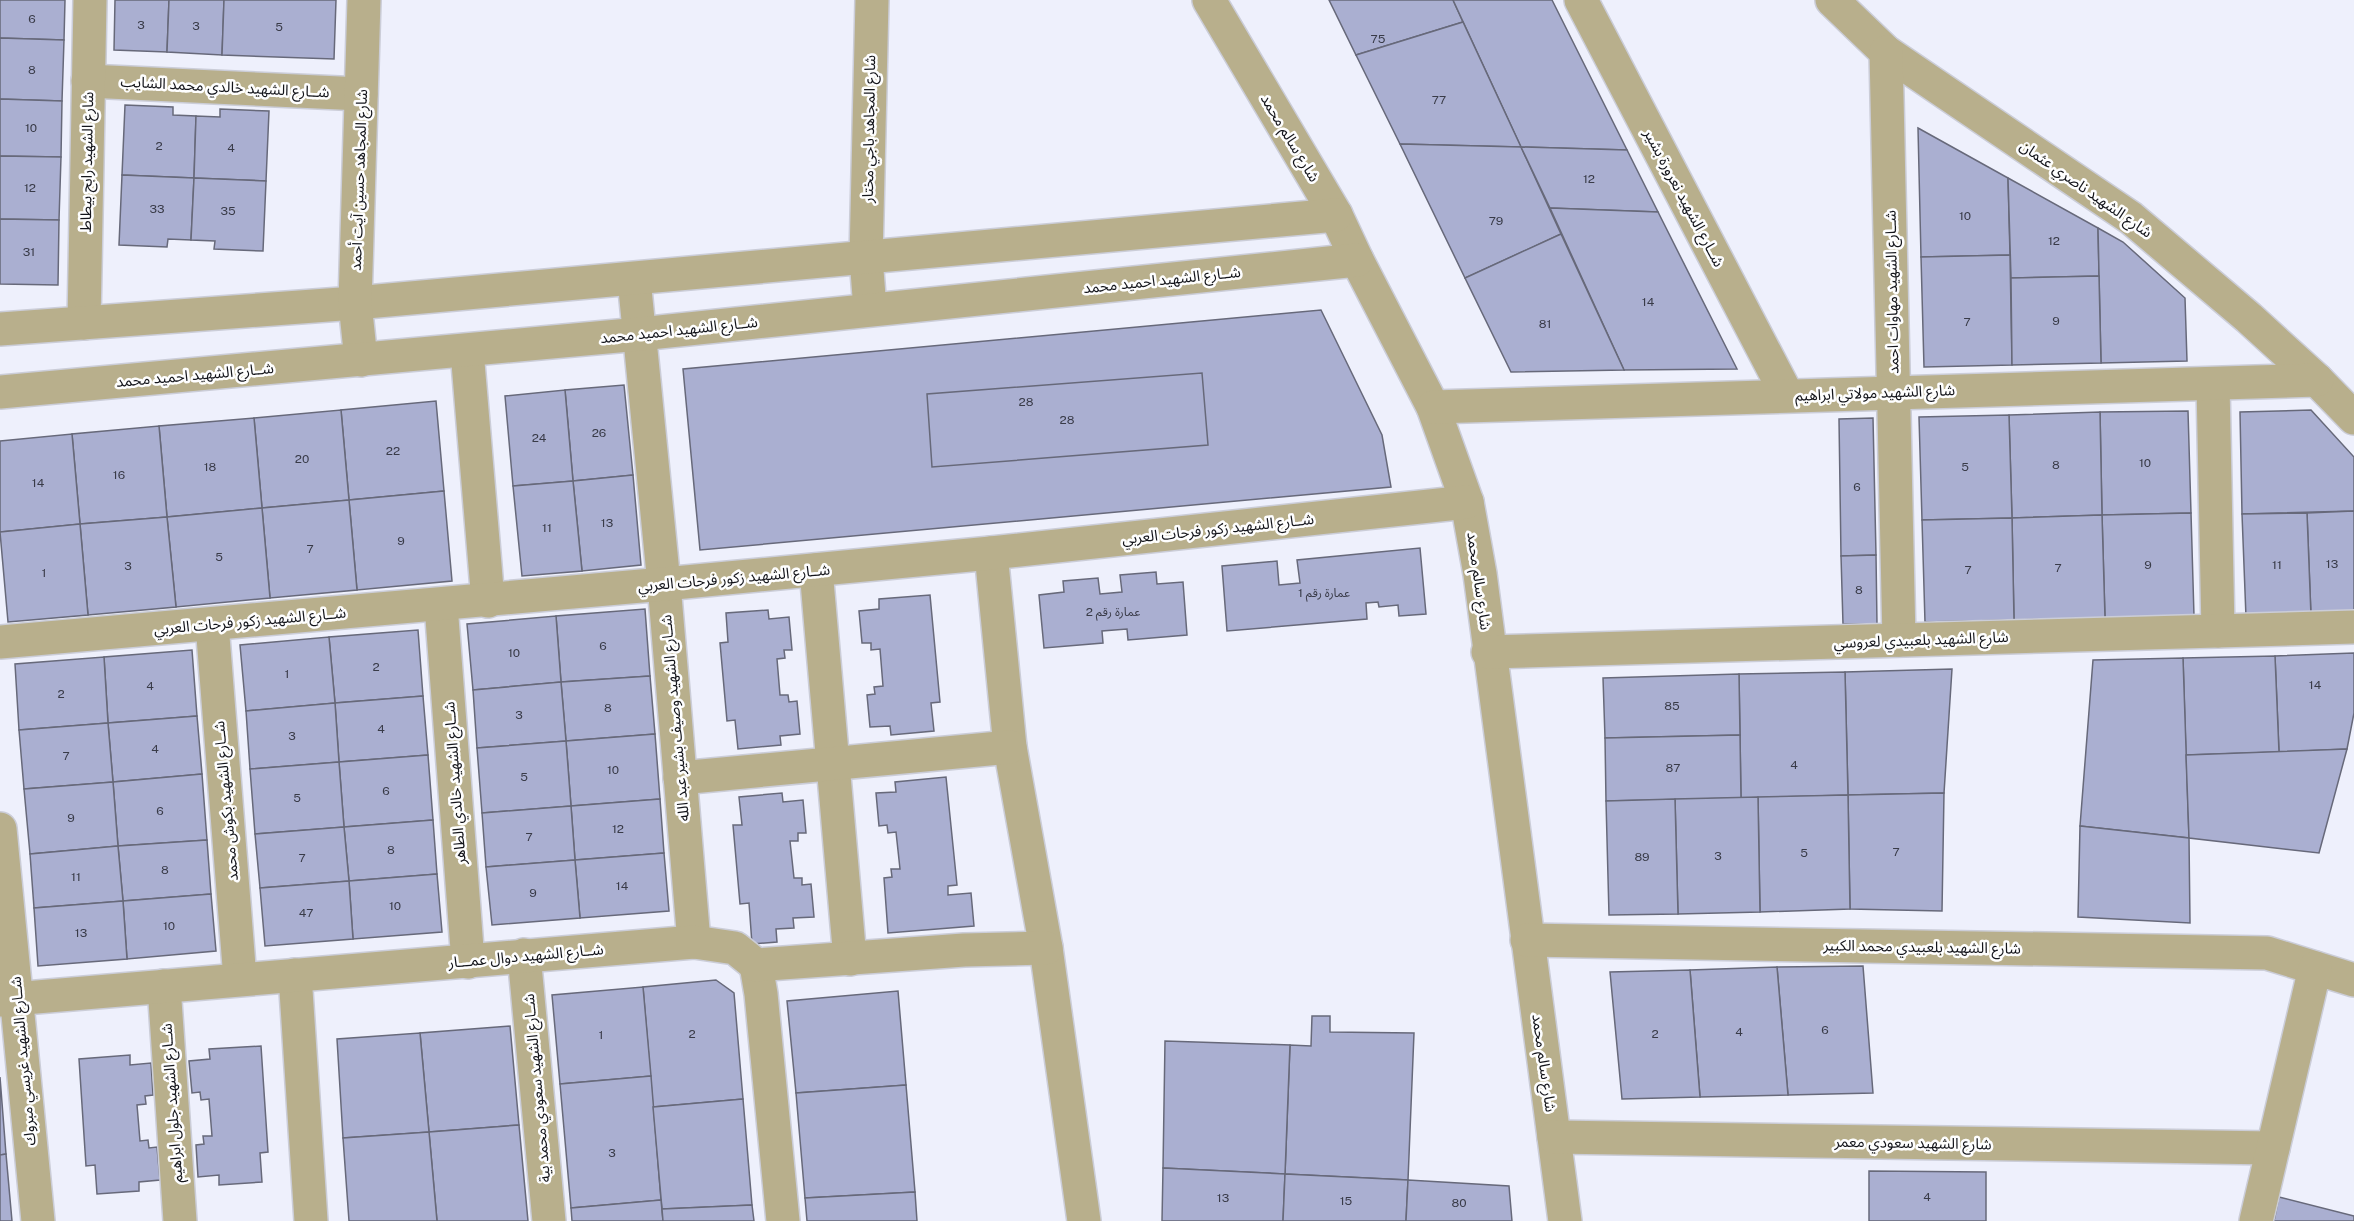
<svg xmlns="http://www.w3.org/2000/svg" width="2354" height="1221" font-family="'Public Sans','Noto Sans Arabic',sans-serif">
	<rect width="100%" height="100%" fill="#eef0fc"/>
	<g fill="#aaafd1" stroke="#67697a" stroke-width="1.5">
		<polygon points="0,0 65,0 64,40 0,38"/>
		<polygon points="115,0 169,0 167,52 114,50"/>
		<polygon points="169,0 224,0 222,55 167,52"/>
		<polygon points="224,0 336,0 334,59 222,55"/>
		<polygon points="1329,0 1453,0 1463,22 1356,55"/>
		<polygon points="1453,0 1552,0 1627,150 1521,147"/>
		<polygon points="1463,22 1521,147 1400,144 1356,55"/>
		<polygon points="0,38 64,40 62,101 0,99"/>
		<polygon points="0,99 62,101 61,157 0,156"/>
		<polygon points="125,105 173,107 173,115 196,116 194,178 122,175"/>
		<polygon points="220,109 269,111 266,181 194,178 196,116 220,117"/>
		<polygon points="1918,128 2008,178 2010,255 1921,257"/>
		<polygon points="1400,144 1521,147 1561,234 1465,278"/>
		<polygon points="1521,147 1627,150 1658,212 1550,208"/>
		<polygon points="0,156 61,157 59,220 0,219"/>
		<polygon points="122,175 194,178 191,240 168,239 167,247 119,245"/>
		<polygon points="194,178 266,181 263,251 214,249 215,241 191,240"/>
		<polygon points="2008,178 2098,228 2099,276 2011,278"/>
		<polygon points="1550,208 1658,212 1737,369 1624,370"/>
		<polygon points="0,219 59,220 58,285 0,284"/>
		<polygon points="2098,228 2123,242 2185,298 2187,361 2101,363"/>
		<polygon points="1561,234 1624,370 1511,372 1465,278"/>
		<polygon points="2010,255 2012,365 1924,367 1921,257"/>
		<polygon points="2099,276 2101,363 2012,365 2011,278"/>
		<polygon points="1321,310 1382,435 1391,487 700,550 683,369"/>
		<polygon points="1202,373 1208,445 932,467 927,394"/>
		<polygon points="624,385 633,475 573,481 565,390"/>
		<polygon points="565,390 573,481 513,486 505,396"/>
		<polygon points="436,401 444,491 349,500 341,410"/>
		<polygon points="341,410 349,500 262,508 254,418"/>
		<polygon points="2311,410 2354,457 2354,511 2242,514 2240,412"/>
		<polygon points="2188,411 2191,513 2102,515 2100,412"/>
		<polygon points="2100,412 2102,515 2012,518 2009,415"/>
		<polygon points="2009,415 2012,518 1922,520 1919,417"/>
		<polygon points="254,418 262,508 167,517 159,426"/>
		<polygon points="1873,418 1876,555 1841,556 1839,419"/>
		<polygon points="159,426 167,517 80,524 72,434"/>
		<polygon points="72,434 80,524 0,532 0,441"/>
		<polygon points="633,475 641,565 582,571 573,481"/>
		<polygon points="573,481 582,571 522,576 513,486"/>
		<polygon points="444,491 452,581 357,590 349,500"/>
		<polygon points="349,500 357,590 270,598 262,508"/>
		<polygon points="262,508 270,598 176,607 167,517"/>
		<polygon points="2354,511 2354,615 2311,616 2307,513"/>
		<polygon points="2191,513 2194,616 2105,618 2102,515"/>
		<polygon points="2307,513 2311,616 2246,617 2242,514"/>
		<polygon points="2102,515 2105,618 2014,620 2012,518"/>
		<polygon points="167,517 176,607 88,615 80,524"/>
		<polygon points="2012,518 2014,620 1925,622 1922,520"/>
		<polygon points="80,524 88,615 8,622 0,532"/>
		<polygon points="1420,548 1426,614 1399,616 1398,605 1379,607 1378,602 1366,603 1367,619 1227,631 1222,566 1277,561 1279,585 1300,583 1297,560"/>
		<polygon points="1876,555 1877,624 1843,624 1841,556"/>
		<polygon points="1156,572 1157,584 1183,582 1187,635 1128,640 1127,629 1102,631 1103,643 1044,648 1039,595 1064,592 1063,581 1098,578 1100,594 1122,592 1120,575"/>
		<polygon points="930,595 940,702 931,703 934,731 891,735 890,726 870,727 867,695 875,694 874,687 883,686 880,649 871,650 871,643 862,643 859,611 879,609 879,599"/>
		<polygon points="645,609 650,676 561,682 556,616"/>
		<polygon points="768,610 769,619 789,617 792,650 784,650 785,658 777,659 780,695 788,695 789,702 797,701 800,734 780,736 781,745 738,749 735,720 727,721 720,643 728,642 726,613"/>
		<polygon points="556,616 561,682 473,690 467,624"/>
		<polygon points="418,630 423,696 335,703 329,637"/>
		<polygon points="329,637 335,703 246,711 240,645"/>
		<polygon points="192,650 197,716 108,723 104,657"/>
		<polygon points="2354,653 2354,713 2347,749 2279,752 2275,656"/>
		<polygon points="2275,656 2279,752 2186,755 2183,658"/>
		<polygon points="104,657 108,723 19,730 15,664"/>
		<polygon points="2183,658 2189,838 2080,826 2093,660"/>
		<polygon points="1952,669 1944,793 1848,795 1845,672"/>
		<polygon points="1845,672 1848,795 1741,798 1739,674"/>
		<polygon points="1739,674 1740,735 1605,738 1603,678"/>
		<polygon points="650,676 655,734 566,741 561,682"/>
		<polygon points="561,682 566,741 477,748 473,690"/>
		<polygon points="423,696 428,755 339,762 335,703"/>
		<polygon points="335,703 339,762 250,769 246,711"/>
		<polygon points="197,716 202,774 113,782 108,723"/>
		<polygon points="108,723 113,782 24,789 19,730"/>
		<polygon points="655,734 660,799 571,806 566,741"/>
		<polygon points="1740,735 1741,798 1606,801 1605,738"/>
		<polygon points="566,741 571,806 482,813 477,748"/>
		<polygon points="2347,749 2319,853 2189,838 2186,755"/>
		<polygon points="428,755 433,820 344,827 339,762"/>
		<polygon points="339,762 344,827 255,834 250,769"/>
		<polygon points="202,774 207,840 118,846 113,782"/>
		<polygon points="946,777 957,885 948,886 948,895 971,893 974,926 888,933 884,878 892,877 891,869 900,869 896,832 888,833 887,825 879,826 876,793 896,792 895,782"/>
		<polygon points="113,782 118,846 30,854 24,789"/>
		<polygon points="782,793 783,802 803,800 806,833 798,833 798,841 790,841 794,878 802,878 802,885 811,884 814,917 793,918 794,928 776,929 777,942 752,944 749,903 740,904 733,825 742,825 739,797"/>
		<polygon points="1944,793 1942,911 1850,909 1848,795"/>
		<polygon points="1848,795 1850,909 1760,912 1758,797"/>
		<polygon points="1758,797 1760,912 1678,914 1675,799"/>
		<polygon points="660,799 664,853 575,860 571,806"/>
		<polygon points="1675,799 1678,914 1609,915 1606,801"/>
		<polygon points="571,806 575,860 486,867 482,813"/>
		<polygon points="433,820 437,874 349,881 344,827"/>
		<polygon points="2080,826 2189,838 2190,923 2078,917"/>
		<polygon points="344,827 349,881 260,888 255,834"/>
		<polygon points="207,840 211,894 123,901 118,846"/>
		<polygon points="118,846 123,901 34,908 30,854"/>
		<polygon points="664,853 669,911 580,918 575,860"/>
		<polygon points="575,860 580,918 492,925 486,867"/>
		<polygon points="437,874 442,932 353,939 349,881"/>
		<polygon points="349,881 353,939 265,946 260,888"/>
		<polygon points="211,894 216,951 127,959 123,901"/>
		<polygon points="123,901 127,959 38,966 34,908"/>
		<polygon points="1863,966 1873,1093 1788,1095 1777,967"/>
		<polygon points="1777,967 1788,1095 1700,1097 1690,970"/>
		<polygon points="1690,970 1700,1097 1622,1099 1610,972"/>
		<polygon points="716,980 734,993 743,1099 653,1107 643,987"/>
		<polygon points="643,987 651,1076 560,1084 552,995"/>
		<polygon points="898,991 906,1085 796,1093 787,1001"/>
		<polygon points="1312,1016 1330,1016 1330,1032 1414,1033 1408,1180 1285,1174 1290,1045 1311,1046"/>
		<polygon points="510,1026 519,1125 429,1132 420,1033"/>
		<polygon points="420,1033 429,1132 343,1138 337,1039"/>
		<polygon points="1165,1041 1290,1045 1285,1174 1163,1168"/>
		<polygon points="261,1046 268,1152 260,1153 262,1182 219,1185 219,1175 198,1177 196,1145 204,1144 203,1136 212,1136 209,1099 201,1100 200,1092 192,1093 189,1061 210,1059 209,1049"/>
		<polygon points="130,1055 130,1065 151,1063 153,1095 145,1096 146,1104 137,1105 140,1141 148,1140 149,1148 157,1147 160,1180 139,1182 139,1191 97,1194 95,1165 86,1166 79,1059"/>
		<polygon points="651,1076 661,1200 571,1208 560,1084"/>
		<polygon points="0,1077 6,1154 0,1155"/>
		<polygon points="906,1085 915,1192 805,1198 796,1093"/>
		<polygon points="743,1099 752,1205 662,1209 653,1107"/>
		<polygon points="519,1125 528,1221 437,1221 429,1132"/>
		<polygon points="429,1132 437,1221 349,1221 343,1138"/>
		<polygon points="6,1154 12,1221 0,1221 0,1155"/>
		<polygon points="1163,1168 1285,1174 1283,1221 1162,1221"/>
		<polygon points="1869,1171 1986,1172 1986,1221 1869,1221"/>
		<polygon points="1285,1174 1408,1180 1406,1221 1283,1221"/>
		<polygon points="1408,1180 1509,1186 1512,1221 1406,1221"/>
		<polygon points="915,1192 917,1221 807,1221 805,1198"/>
		<polygon points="2279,1197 2354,1216 2354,1221 2274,1221"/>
		<polygon points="661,1200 663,1221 572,1221 571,1208"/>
		<polygon points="752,1205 754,1221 663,1221 662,1209"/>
	</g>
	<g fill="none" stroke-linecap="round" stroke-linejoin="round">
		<g stroke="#cbcdd8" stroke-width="36">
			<g id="minor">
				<polyline points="1209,0 1336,215 1357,260 1433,407 1467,502 1480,574 1565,1221"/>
				<polyline points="1581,0 1787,395"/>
				<polyline points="1832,0 1886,52 2131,218 2249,318 2317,380 2354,418"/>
				<polyline points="1886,52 1899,640"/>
				<polyline points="88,81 361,94"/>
				<polyline points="634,279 664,584 694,942"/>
				<polyline points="870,309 866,258 872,0"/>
				<polyline points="84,323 90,0"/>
				<polyline points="0,329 355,303 1336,215"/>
				<polyline points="467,351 488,601"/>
				<polyline points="361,360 355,303 364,0"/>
				<polyline points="2213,384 2218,631"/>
				<polyline points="0,392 640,334 1357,260"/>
				<polyline points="1433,407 2317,380"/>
				<polyline points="991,553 1010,747 1046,948 1084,1221"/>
				<polyline points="816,570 850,959"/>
				<polyline points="441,605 468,962"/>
				<polyline points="212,624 240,979"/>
				<polyline points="0,642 664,584 991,553 1467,502"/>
				<polyline points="1488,652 2354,627"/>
				<polyline points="680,778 1010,747"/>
				<polyline points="0,829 38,1221"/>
				<polyline points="1527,940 2267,953 2354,980"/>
				<polyline points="524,955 549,1221"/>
				<polyline points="756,965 761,994 783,1221"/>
				<polyline points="295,975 311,1221"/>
				<polyline points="164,986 180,1221"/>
				<polyline points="0,1000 694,942 735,948 756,965 964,950 1046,948"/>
				<polyline points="1554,1137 2273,1148"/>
				<polyline points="2256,1221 2315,968"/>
			</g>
		</g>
		<use href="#minor" stroke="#b8af8c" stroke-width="33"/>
	</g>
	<g text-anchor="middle" stroke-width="5" stroke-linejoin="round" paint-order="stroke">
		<g font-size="12" fill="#393b48">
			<text x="32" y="23">6</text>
			<text x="141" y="29">3</text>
			<text x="196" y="30">3</text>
			<text x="279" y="31">5</text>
			<text x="1378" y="43">75</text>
			<text x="32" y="74">8</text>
			<text x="1439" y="104">77</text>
			<text x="31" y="132">10</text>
			<text x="159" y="150">2</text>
			<text x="231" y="152">4</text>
			<text x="1589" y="183">12</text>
			<text x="30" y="192">12</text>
			<text x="157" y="213">33</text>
			<text x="228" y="215">35</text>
			<text x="1965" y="220">10</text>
			<text x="1496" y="225">79</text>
			<text x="2054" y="245">12</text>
			<text x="29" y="256">31</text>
			<text x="1648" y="306">14</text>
			<text x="2056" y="325">9</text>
			<text x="1967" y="326">7</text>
			<text x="1545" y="328">81</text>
			<text x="1026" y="406">28</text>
			<text x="1067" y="424">28</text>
			<text x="599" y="437">26</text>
			<text x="539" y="442">24</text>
			<text x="393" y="455">22</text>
			<text x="302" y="463">20</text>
			<text x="2145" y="467">10</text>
			<text x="2056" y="469">8</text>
			<text x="210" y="471">18</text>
			<text x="1965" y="471">5</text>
			<text x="119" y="479">16</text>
			<text x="38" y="487">14</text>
			<text x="1857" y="491">6</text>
			<text x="607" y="527">13</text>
			<text x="547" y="532">11</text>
			<text x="401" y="545">9</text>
			<text x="310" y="553">7</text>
			<text x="219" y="561">5</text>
			<text x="2332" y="568">13</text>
			<text x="2148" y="569">9</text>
			<text x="2277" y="569">11</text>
			<text x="128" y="570">3</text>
			<text x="2058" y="572">7</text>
			<text x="1968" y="574">7</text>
			<text x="44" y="577">1</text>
			<text x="1859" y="594">8</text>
			<text x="1324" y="597">عمارة رقم 1</text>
			<text x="1113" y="616">عمارة رقم 2</text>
			<text x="603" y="650">6</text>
			<text x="514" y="657">10</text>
			<text x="376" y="671">2</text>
			<text x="287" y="678">1</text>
			<text x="2315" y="689">14</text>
			<text x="150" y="690">4</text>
			<text x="61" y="698">2</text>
			<text x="1672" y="710">85</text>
			<text x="608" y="712">8</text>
			<text x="519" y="719">3</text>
			<text x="381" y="733">4</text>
			<text x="292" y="740">3</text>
			<text x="155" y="753">4</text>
			<text x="66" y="760">7</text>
			<text x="1794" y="769">4</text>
			<text x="1673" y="772">87</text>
			<text x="613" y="774">10</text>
			<text x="524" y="781">5</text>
			<text x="386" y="795">6</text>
			<text x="297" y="802">5</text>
			<text x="160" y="815">6</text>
			<text x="71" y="822">9</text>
			<text x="618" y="833">12</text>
			<text x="529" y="841">7</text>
			<text x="391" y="854">8</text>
			<text x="1896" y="856">7</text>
			<text x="1804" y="857">5</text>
			<text x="1718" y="860">3</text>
			<text x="1642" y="861">89</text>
			<text x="302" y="862">7</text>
			<text x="165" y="874">8</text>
			<text x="76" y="881">11</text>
			<text x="622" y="890">14</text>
			<text x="533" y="897">9</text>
			<text x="395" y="910">10</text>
			<text x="306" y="917">47</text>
			<text x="169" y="930">10</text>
			<text x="81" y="937">13</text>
			<text x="1825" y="1034">6</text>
			<text x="1739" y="1036">4</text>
			<text x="692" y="1038">2</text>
			<text x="1655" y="1038">2</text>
			<text x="601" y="1039">1</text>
			<text x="612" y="1157">3</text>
			<text x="1927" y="1201">4</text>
			<text x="1223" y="1202">13</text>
			<text x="1346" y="1205">15</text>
			<text x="1459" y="1207">80</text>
		</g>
		<g font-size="15" fill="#13141a" stroke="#fefefe">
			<text transform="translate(225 87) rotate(3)" y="5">شــارع الشهيد خالدي محمد الشايب</text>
			<text transform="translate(869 129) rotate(-89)" y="5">شارع المجاهد باجي مختار</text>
			<text transform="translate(1290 138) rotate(59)" y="5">شارع سالم محمد</text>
			<text transform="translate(87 162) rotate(-89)" y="5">شارع الشهيد رابح بيطاط</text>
			<text transform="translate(359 180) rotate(-88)" y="5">شارع المجاهد حسين آيت أحمد</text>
			<text transform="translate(2086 189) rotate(35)" y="5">شارع الشهيد ناصري عثمان</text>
			<text transform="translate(1684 198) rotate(62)" y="5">شــارع الشهيد نعرورة بشير</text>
			<text transform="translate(1162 280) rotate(-6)" y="5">شــارع الشهيد احميد محمد</text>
			<text transform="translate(1892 292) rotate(-91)" y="5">شــارع الشهيد مهاوات احمد</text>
			<text transform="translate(679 330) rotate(-6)" y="5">شــارع الشهيد احميد محمد</text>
			<text transform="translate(195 375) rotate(-5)" y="5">شــارع الشهيد احميد محمد</text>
			<text transform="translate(1875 393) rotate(-2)" y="5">شارع الشهيد مولاتي ابراهيم</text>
			<text transform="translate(1218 529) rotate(-6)" y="5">شــارع الشهيد زكور فرحات العربي</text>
			<text transform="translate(734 578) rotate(-5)" y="5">شــارع الشهيد زكور فرحات العربي</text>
			<text transform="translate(1479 581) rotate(82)" y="5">شارع سالم محمد</text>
			<text transform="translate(250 621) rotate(-5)" y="5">شــارع الشهيد زكور فرحات العربي</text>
			<text transform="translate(1921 640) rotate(-2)" y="5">شارع الشهيد بلعبيدي لعروسي</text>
			<text transform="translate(675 718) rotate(-95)" y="5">شــارع الشهيد وصيف بشير عبد الله</text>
			<text transform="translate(455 783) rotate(-94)" y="5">شــارع الشهيد خالدي الطاهر</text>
			<text transform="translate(226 801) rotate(-95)" y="5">شــارع الشهيد بكوش محمد</text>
			<text transform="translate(1922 947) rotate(1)" y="5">شارع الشهيد بلعبيدي محمد الكبير</text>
			<text transform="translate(526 956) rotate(-5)" y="5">شــارع الشهيد دوال عمـــار</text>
			<text transform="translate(23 1061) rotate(-95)" y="5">شــارع الشهيد غريسي مبروك</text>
			<text transform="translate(1544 1063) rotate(82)" y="5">شارع سالم محمد</text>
			<text transform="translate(537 1088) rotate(-95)" y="5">شــارع الشهيد سعودي محمد بية</text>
			<text transform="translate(172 1103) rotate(-94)" y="5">شــارع الشهيد جلول ابراهيم</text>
			<text transform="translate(1913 1143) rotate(1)" y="5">شارع الشهيد سعودي معمر</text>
		</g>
	</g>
</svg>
